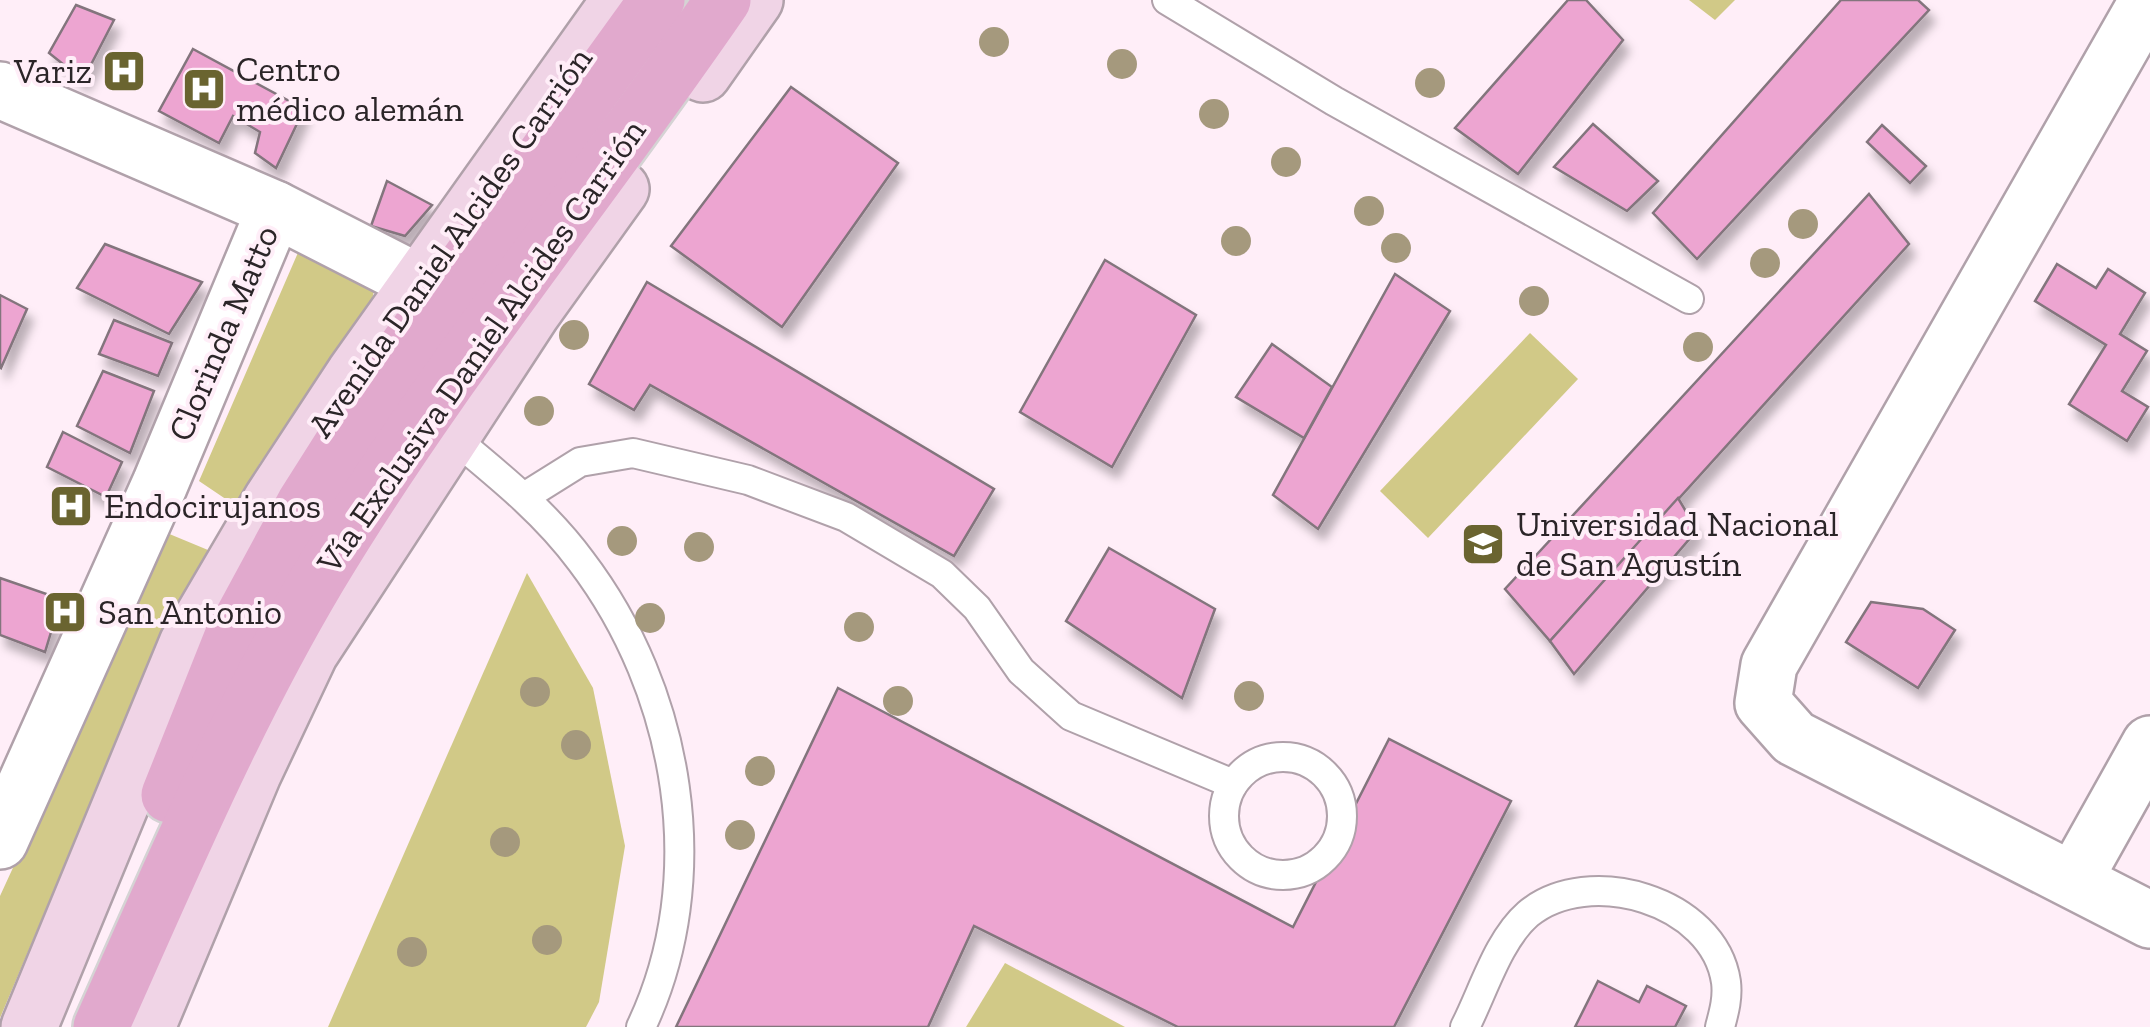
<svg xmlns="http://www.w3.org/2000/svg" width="2150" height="1027" font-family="'Zilla Slab',serif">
	<defs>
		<filter id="shadow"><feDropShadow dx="6" dy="11" stdDeviation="5" flood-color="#0004"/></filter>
	</defs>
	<rect width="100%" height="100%" fill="#ffeef8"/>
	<g fill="#d1c987">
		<polygon points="1689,0 1735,0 1715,20"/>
		<polygon points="300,248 376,282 370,309 260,463 236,506 199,481"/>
		<polygon points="1530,333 1578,379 1428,538 1380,491"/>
		<polygon points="167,533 208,550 137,694 0,1018 0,896"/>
		<polygon points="527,573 593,688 625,846 599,1002 586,1027 328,1027"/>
		<polygon points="1005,963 1125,1027 966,1027"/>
	</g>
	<g fill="#eda5d1" stroke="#83757d" stroke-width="2.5" filter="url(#shadow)">
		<polygon points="1568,0 1586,0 1623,40 1518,174 1455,128"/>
		<polygon points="1841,0 1918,0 1929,10 1697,259 1653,213"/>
		<polygon points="76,5 114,20 83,80 49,53"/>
		<polygon points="193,49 304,109 276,168 255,153 260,132 233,116 219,143 159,111"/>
		<polygon points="791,87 898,163 782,327 671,246"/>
		<polygon points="1593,124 1658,181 1627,211 1554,167"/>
		<polygon points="1882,125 1926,166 1910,183 1867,142"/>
		<polygon points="387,181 432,205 405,236 371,226"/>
		<polygon points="1869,194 1909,244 1550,641 1505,589"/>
		<polygon points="105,244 202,282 169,334 77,288"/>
		<polygon points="1105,260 1196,315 1112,467 1020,412"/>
		<polygon points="2057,264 2096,288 2108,269 2145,293 2120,334 2147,351 2122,391 2148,407 2127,441 2069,404 2106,345 2035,301"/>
		<polygon points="1395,274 1450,311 1318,529 1273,495"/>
		<polygon points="647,282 994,489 954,556 650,385 634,410 589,384"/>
		<polygon points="0,295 27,309 1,368 0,367"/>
		<polygon points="114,320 172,343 158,376 99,354"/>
		<polygon points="1272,344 1332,387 1304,438 1236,397"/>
		<polygon points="103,371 154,391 130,453 77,426"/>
		<polygon points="63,432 122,462 106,497 47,467"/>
		<polygon points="1678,498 1697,530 1574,674 1550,641"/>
		<polygon points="1109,548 1215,609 1182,698 1066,621"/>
		<polygon points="0,578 61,599 45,652 0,635"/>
		<polygon points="1871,602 1923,609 1955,630 1918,688 1846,642"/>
		<polygon points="838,688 1293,927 1389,739 1511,801 1394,1027 1178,1027 974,926 928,1027 676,1027"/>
		<polygon points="1598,981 1639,1002 1647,986 1686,1006 1675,1027 1575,1027"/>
	</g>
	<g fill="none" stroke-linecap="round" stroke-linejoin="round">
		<g stroke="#b0a1aa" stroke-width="32">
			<g id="lane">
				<polyline points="1167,0 1334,101 1689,299"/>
				<path d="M 450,435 C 497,474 545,512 581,561 C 680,691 712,878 641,1027"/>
				<polyline points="524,497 580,462 633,453 748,480 846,517 942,574 977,608 1021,671 1071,716 1233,784"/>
				<circle cx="1283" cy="816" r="59"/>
				<path d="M 1465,1027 C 1483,992 1498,940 1528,914 C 1588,864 1714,900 1726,982 C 1728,998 1724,1012 1720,1027"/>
			</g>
		</g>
		<g stroke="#b0a1aa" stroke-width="60">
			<g id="street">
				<polyline points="2148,0 1769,665 1763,703 1794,738 2150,920"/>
				<polyline points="0,90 275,209 420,283"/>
				<polyline points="0,841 160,484 275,209"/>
				<polyline points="2075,878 2150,744"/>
			</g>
		</g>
		<g stroke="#b0a1aa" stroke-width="60">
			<g id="secondary">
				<polyline points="703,74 755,0"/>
				<polyline points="29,1027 187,644 272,499 354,374 620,0"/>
				<polyline points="147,1027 253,774 310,653 532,313 621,189"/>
			</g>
		</g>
		<g stroke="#d5d3d4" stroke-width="60">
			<g id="primary">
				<polyline points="169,795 232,637 304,504 380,384 657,0"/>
				<path d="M 101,1027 C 169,875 234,720 319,577 C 440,375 590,194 723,0"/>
			</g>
		</g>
		<use href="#lane" stroke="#fff" stroke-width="28"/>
		<use href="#street" stroke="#fff" stroke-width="55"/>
		<use href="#secondary" stroke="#f0d4e6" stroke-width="55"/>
		<use href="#primary" stroke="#e1a9cd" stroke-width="55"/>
	</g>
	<g fill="#a5997d">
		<circle cx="994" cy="42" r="15"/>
		<circle cx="1122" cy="64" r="15"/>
		<circle cx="1430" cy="83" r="15"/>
		<circle cx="1214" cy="114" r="15"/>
		<circle cx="1286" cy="162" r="15"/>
		<circle cx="1369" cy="211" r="15"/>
		<circle cx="1803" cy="224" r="15"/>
		<circle cx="1236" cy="241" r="15"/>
		<circle cx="1396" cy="248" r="15"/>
		<circle cx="1765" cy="263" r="15"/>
		<circle cx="1534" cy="301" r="15"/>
		<circle cx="574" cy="335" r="15"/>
		<circle cx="1698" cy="347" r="15"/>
		<circle cx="539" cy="411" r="15"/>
		<circle cx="622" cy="541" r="15"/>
		<circle cx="699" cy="547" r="15"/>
		<circle cx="650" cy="618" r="15"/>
		<circle cx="859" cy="627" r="15"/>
		<circle cx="535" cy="692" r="15"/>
		<circle cx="1249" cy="696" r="15"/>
		<circle cx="898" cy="701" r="15"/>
		<circle cx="576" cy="745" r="15"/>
		<circle cx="760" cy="771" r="15"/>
		<circle cx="740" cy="835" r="15"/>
		<circle cx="505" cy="842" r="15"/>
		<circle cx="547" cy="940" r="15"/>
		<circle cx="412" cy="952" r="15"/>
	</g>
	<defs>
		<g id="hospital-square" transform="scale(2.25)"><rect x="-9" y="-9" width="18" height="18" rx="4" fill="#6a6430" stroke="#ffeef8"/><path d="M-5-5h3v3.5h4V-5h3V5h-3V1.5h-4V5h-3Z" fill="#fff"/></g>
		<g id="university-square" transform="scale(2.25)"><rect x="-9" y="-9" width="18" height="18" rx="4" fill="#6a6430" stroke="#ffeef8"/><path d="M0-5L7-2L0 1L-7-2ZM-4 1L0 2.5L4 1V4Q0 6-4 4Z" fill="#fff"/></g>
	</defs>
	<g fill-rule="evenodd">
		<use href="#hospital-square" x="124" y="71"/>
		<use href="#hospital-square" x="204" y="89"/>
		<use href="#hospital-square" x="71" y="506"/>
		<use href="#university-square" x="1483" y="544"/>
		<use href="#hospital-square" x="65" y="612"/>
	</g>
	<g text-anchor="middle" stroke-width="8" stroke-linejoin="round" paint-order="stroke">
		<g font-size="35" fill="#2b2528" stroke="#ffeef8" text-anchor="start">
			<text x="236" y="81">Centro<tspan x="236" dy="40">médico alemán</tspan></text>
			<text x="92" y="83" text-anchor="end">Variz</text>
			<text x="104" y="518">Endocirujanos</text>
			<text x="1516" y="536">Universidad Nacional<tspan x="1516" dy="40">de San Agustín</tspan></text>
			<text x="98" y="624">San Antonio</text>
		</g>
		<g font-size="35" fill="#2b2528" stroke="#ffeef8">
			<text transform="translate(450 242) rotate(-55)" y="12">Avenida Daniel Alcides Carrión</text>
			<text transform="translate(223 333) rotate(-67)" y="12">Clorinda Matto</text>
			<text transform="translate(481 346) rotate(-55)" y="12">Vía Exclusiva Daniel Alcides Carrión</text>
		</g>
	</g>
</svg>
